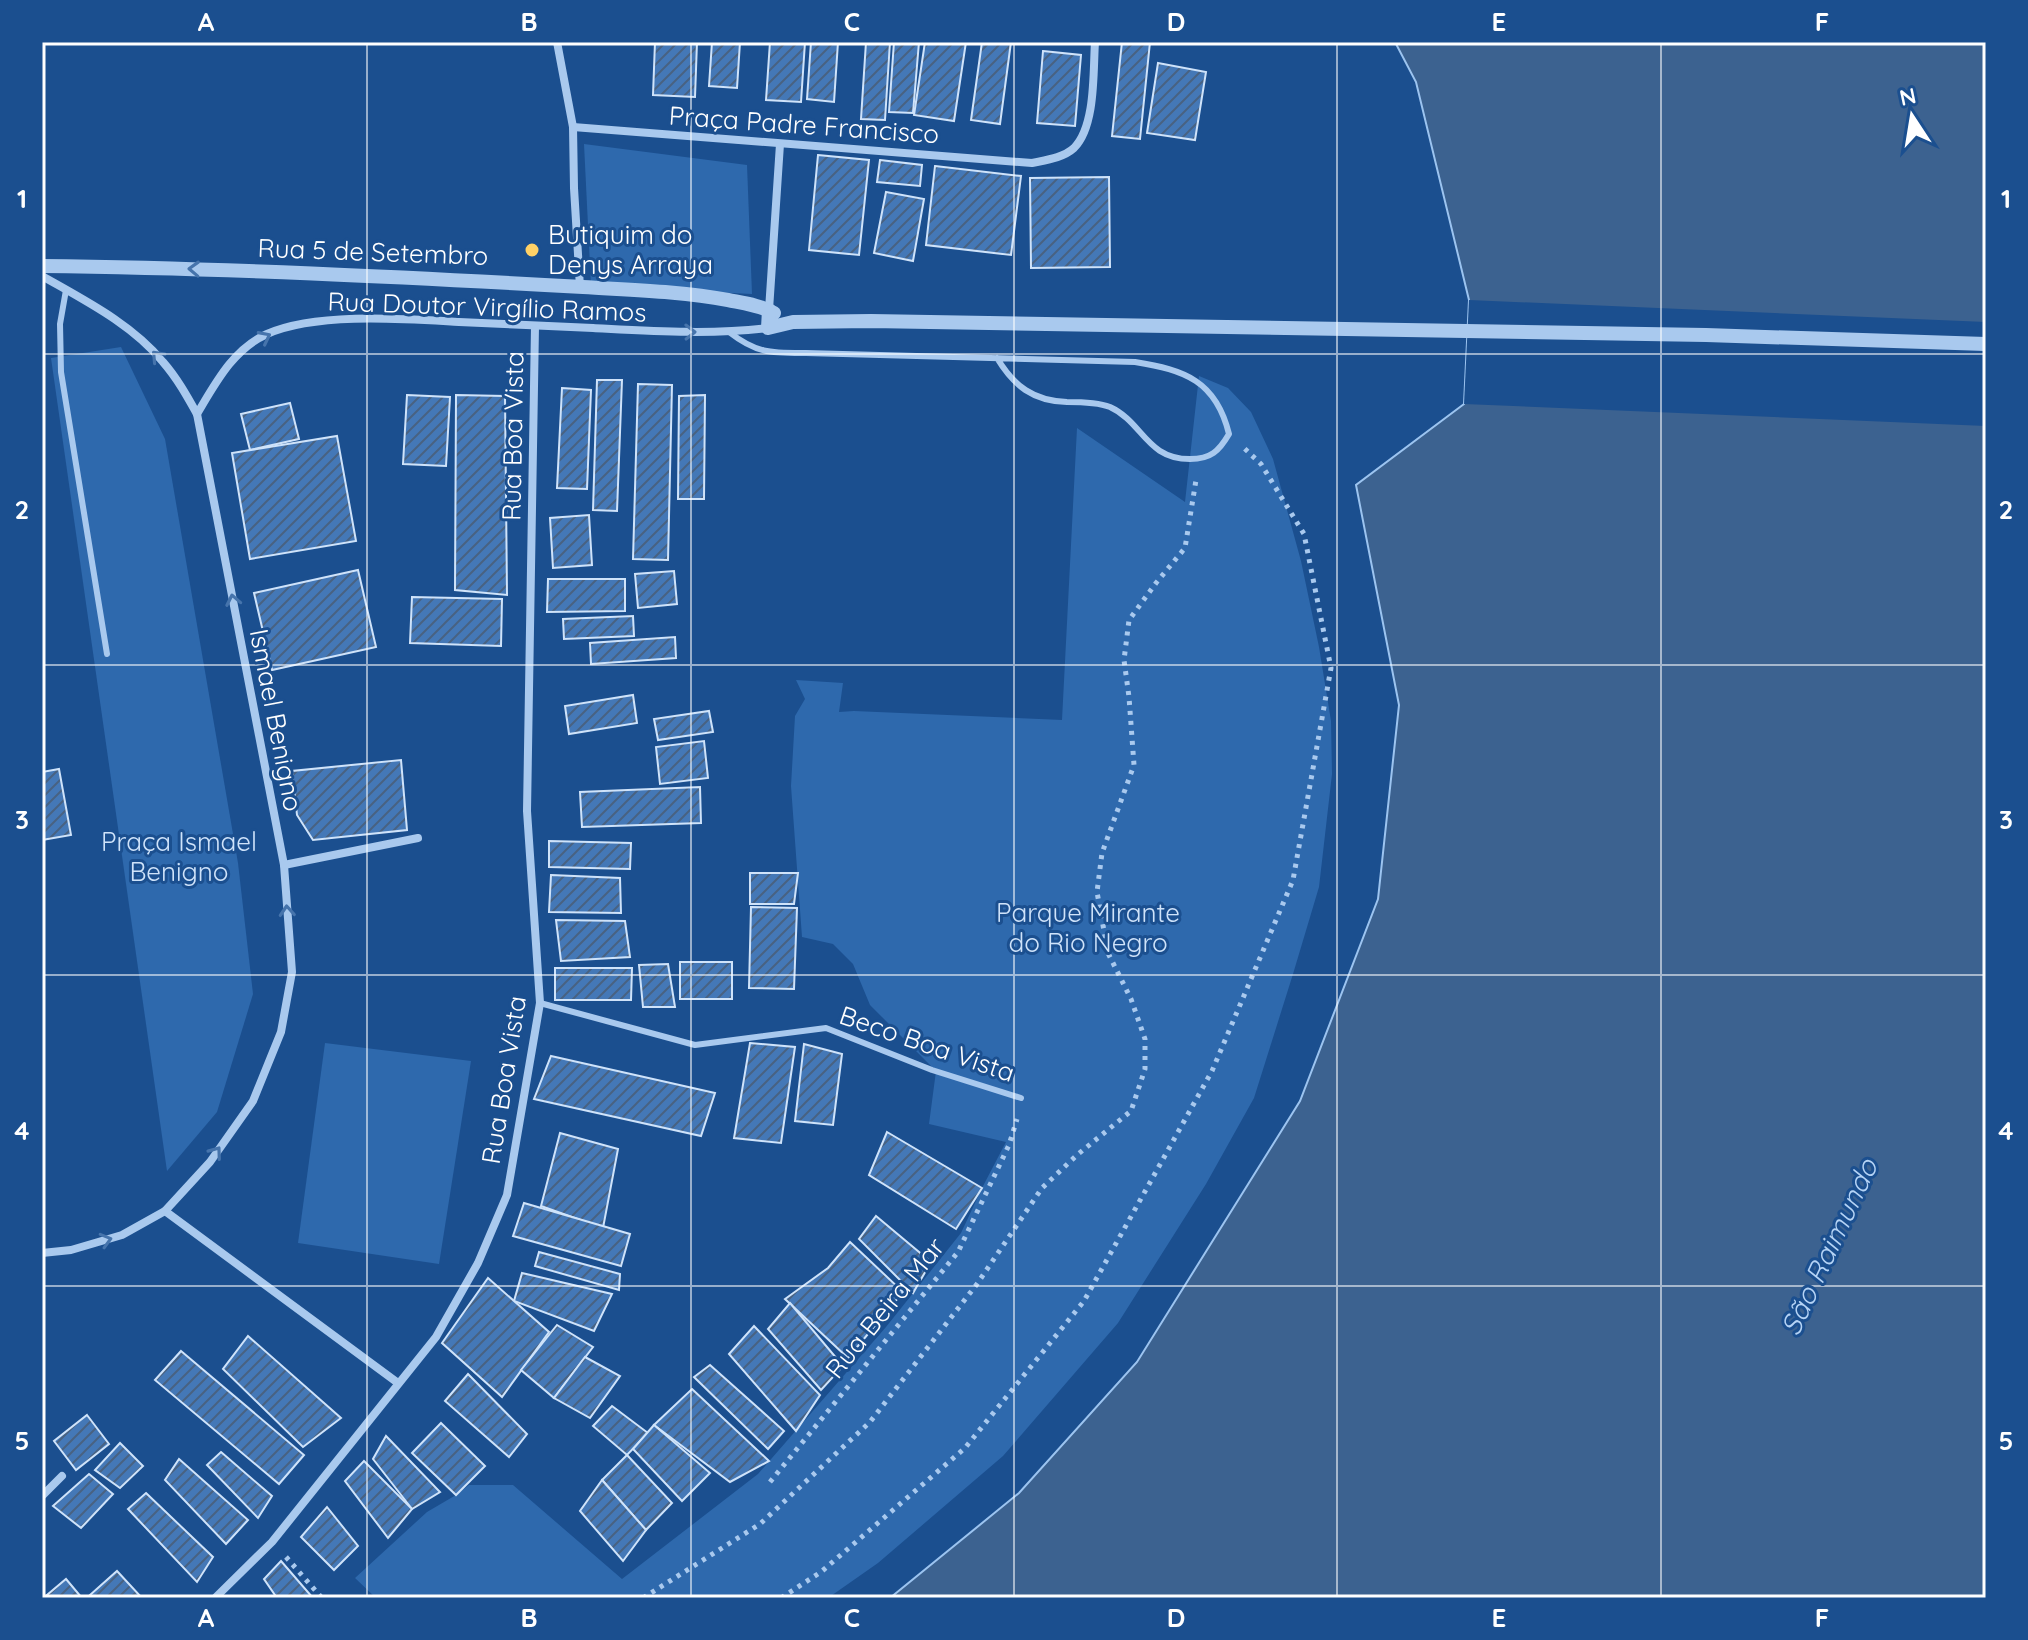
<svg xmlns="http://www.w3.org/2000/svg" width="2028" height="1640" font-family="Quicksand,sans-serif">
	<defs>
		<pattern id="building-hatch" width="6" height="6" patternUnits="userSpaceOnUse" patternTransform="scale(2)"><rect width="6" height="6" fill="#4478b7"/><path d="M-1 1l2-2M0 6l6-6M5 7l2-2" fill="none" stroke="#486282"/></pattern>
	</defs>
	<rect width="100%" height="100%" fill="#1b4f8f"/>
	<g fill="#2e69ad">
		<polygon points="584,144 747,165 752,294 591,286"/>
		<polygon points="121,347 165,439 238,863 253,994 217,1112 167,1171 51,358"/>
		<polygon points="1199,376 1228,388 1251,412 1273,459 1301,561 1319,647 1331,721 1332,774 1319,887 1293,974 1254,1098 1206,1184 1118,1323 1003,1456 878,1563 828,1598 376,1598 355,1578 427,1512 456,1495 469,1485 513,1485 622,1579 758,1474 886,1327 961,1233 982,1188 1006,1142 929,1124 936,1071 870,1005 853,964 833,944 802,937 791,786 795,716 805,699 796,680 843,683 839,712 854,711 1062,720 1077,428 1185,502"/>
		<polygon points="325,1043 471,1061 439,1264 298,1243"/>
	</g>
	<polygon fill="#3c6290" stroke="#9cc4f0" stroke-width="2" points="1395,42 1986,42 1986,1598 890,1598 1019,1493 1137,1362 1300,1101 1378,899 1399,705 1356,485 1464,404 1469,300 1416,82"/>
	<polygon fill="#1b4f8f" points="1469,300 1986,322 1986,426 1464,404"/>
	<g fill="url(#building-hatch)" stroke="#cfe3fa" stroke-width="2">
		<polygon points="655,42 697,42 695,97 653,95"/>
		<polygon points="712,42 740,42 737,88 709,86"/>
		<polygon points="770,42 805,42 801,102 766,100"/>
		<polygon points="811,42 838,42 834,102 807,99"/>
		<polygon points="866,42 890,42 885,120 861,119"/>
		<polygon points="894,42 919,42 913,113 889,112"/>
		<polygon points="925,42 966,42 954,121 914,115"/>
		<polygon points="982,42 1011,42 1000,124 971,120"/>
		<polygon points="1122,42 1150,42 1140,139 1112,136"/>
		<polygon points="1043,51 1081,55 1075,126 1037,123"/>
		<polygon points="1158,63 1206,72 1195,140 1147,133"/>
		<polygon points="818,155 869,160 859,255 809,250"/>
		<polygon points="880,160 922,165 920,186 877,182"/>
		<polygon points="935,166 1021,176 1011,255 926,245"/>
		<polygon points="1109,177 1110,267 1031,268 1030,178"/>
		<polygon points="886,192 924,199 913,261 874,253"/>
		<polygon points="597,380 622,380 617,511 593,510"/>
		<polygon points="638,384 672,385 668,560 633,559"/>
		<polygon points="562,388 591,390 587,489 557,488"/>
		<polygon points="407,395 450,397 446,466 403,464"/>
		<polygon points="456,395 505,396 507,595 455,590"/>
		<polygon points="705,395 704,499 678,499 679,396"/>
		<polygon points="290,403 299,439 250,450 241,414"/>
		<polygon points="337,436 356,541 250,559 232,453"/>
		<polygon points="589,515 592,565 553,568 550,518"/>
		<polygon points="358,570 376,647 272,670 254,593"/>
		<polygon points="674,571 677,604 638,608 635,574"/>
		<polygon points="548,579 625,579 625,611 547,612"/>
		<polygon points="412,597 502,599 501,646 410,643"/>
		<polygon points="633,616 634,636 564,639 563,619"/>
		<polygon points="675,637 676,658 591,664 590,643"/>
		<polygon points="633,695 637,723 569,734 565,706"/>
		<polygon points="709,711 713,732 658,740 654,719"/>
		<polygon points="704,741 708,778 660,784 656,747"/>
		<polygon points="401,760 407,830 313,840 297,815 292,771"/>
		<polygon points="59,769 71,835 42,840 42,772"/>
		<polygon points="700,787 701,823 582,827 580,792"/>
		<polygon points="549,841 631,843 630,869 549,867"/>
		<polygon points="750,873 798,873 794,904 750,904"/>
		<polygon points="551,875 620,878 621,913 549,912"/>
		<polygon points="751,907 797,908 794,989 749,988"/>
		<polygon points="556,920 625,921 630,957 561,961"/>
		<rect x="680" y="962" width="52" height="37"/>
		<polygon points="668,964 675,1007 643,1007 639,965"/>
		<polygon points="555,968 632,968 631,1000 555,1000"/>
		<polygon points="750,1043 795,1047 781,1143 734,1138"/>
		<polygon points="804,1044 842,1054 833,1125 795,1121"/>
		<polygon points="551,1056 715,1093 701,1136 534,1099"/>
		<polygon points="887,1132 982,1188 956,1229 869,1175"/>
		<polygon points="560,1133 618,1149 603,1228 541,1206"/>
		<polygon points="524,1203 630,1234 621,1266 513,1236"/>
		<polygon points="876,1216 931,1262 913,1293 859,1239"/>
		<polygon points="850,1242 903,1292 848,1358 785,1299 828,1268"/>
		<polygon points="539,1252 620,1274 619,1290 535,1266"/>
		<polygon points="522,1273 612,1294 594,1331 514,1301"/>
		<polygon points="488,1278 549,1332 502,1397 442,1343"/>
		<polygon points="790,1303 843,1366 821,1390 768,1329"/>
		<polygon points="557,1325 593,1347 554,1398 521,1370"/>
		<polygon points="754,1326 820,1395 796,1431 729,1354"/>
		<polygon points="248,1336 341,1418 303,1447 223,1369"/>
		<polygon points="181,1351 304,1455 279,1484 155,1380"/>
		<polygon points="585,1357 620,1376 590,1418 554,1398"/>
		<polygon points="710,1365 784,1431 768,1449 694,1377"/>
		<polygon points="468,1374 527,1434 509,1457 445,1401"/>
		<polygon points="692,1389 769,1461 730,1482 654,1425"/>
		<polygon points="612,1406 648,1433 627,1455 593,1426"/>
		<polygon points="87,1415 109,1444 76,1470 54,1441"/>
		<polygon points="441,1423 485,1466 456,1495 412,1453"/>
		<polygon points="654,1425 710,1473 682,1501 633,1449"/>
		<polygon points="386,1436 440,1492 412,1509 373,1459"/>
		<polygon points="120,1443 143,1466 120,1488 95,1470"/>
		<polygon points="221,1452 272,1496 258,1518 207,1465"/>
		<polygon points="627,1455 672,1503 646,1530 602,1480"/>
		<polygon points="179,1459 248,1520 226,1544 165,1480"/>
		<polygon points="364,1461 412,1509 388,1538 345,1481"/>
		<polygon points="89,1474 113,1494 81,1528 53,1506"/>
		<polygon points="602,1480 646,1530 623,1561 580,1511"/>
		<polygon points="146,1493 213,1557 197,1582 128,1509"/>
		<polygon points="327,1507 358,1546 334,1570 301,1537"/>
		<polygon points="281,1561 313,1598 277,1598 264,1579"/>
		<polygon points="117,1571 142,1598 93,1598 90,1595"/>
		<polygon points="66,1579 82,1598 49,1598 47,1595"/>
	</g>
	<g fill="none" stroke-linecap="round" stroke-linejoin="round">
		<g stroke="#a9c9ee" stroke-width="5" stroke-dasharray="4 6" stroke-linecap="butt">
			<polyline points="770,1482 958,1252 1009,1145 1017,1119"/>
			<polyline points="286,1557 322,1598"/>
			<polyline points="643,1598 760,1524 870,1422 977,1284 1042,1188 1077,1155 1131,1111 1145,1069 1145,1039 1131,999 1108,953 1097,892 1102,853 1134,765 1129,697 1124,660 1129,620 1156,583 1185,548 1196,480"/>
			<polyline points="781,1598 821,1572 965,1448 1084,1301 1212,1071 1293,880 1331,668 1304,534 1261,464 1244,448"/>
		</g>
		<g stroke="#a9c9ee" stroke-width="6">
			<polyline points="66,290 60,324 61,372 107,654"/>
			<path d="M 729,332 C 757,354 772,353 806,353 L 1135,362 C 1185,370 1216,381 1229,434 C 1219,451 1211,459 1190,459 C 1146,459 1143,422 1110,407 C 1097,402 1080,402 1067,402 C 1033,401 1014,386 997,358"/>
			<polyline points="540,1003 695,1045 826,1028 932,1070 1021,1098"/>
		</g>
		<g stroke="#a9c9ee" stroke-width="8">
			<polyline points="557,42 573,127 574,188 580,287"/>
			<path d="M 573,127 L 1032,163 C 1046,160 1063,158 1074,148 C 1096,126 1093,71 1095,42"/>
			<path d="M 42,276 C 84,300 132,324 163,362 C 177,378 187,396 197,414 L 284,865 L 292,972 L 281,1032 L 253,1101 L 210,1162 L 165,1211 L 122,1235 L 71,1250 L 42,1253"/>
			<polyline points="769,310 780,144"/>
			<path d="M 197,414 C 215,384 233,349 267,334 C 317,312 405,319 459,322 C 504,324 548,326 593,328 C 651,331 710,335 768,328"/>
			<polyline points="284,865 418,838"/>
			<polyline points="165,1211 398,1383"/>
			<polyline points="42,1496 62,1476"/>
			<polyline points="215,1598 272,1542 436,1337 478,1263 507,1195 540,1003 527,811 535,326"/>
		</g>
		<g stroke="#a9c9ee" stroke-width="14">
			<path d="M 42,266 C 222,268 402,277 583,287 C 631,290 680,291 728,300 C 743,303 760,305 774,313"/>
			<polyline points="769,310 768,328 793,322 871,321 1706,335 1986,344"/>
		</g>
	</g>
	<defs><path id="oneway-chevron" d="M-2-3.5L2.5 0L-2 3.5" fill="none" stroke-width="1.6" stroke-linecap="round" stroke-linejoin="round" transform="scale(2)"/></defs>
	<g stroke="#4674ac">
		<use href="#oneway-chevron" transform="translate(194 269) rotate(-178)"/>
		<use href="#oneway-chevron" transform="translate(690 332) rotate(-1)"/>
		<use href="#oneway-chevron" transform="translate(265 337) rotate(-27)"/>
		<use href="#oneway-chevron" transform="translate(157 356) rotate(-133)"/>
		<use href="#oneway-chevron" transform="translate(233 600) rotate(-101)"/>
		<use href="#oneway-chevron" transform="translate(287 911) rotate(-94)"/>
		<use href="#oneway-chevron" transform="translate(216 1152) rotate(-54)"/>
		<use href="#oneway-chevron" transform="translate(106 1240) rotate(-16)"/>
	</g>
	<path fill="none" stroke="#fff" stroke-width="2" stroke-opacity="0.55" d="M 367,42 L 367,1598M 691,42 L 691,1598M 1014,42 L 1014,1598M 1337,42 L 1337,1598M 1661,42 L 1661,1598M 42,354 L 1986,354M 42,665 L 1986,665M 42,975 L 1986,975M 42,1286 L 1986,1286"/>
	<circle fill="#ffd166" stroke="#1b4f8f" stroke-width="3" cx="532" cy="250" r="8"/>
	<g text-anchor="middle" stroke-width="6" stroke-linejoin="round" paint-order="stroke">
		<g font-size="26" fill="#fff" stroke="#1b4f8f">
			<text transform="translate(804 125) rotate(4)" y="9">Praça Padre Francisco</text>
			<text transform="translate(373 252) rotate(2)" y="9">Rua 5 de Setembro</text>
			<text transform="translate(487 307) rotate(2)" y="9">Rua Doutor Virgílio Ramos</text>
			<text transform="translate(513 436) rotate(-89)" y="9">Rua Boa Vista</text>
			<text transform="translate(276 720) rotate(79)" y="9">Ismael Benigno</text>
			<text transform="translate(927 1044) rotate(19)" y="9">Beco Boa Vista</text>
			<text transform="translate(504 1080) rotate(-81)" y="9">Rua Boa Vista</text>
			<text transform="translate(885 1308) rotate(-51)" y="9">Rua Beira Mar</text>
		</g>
		<g font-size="26" fill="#fff" stroke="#1b4f8f" text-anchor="start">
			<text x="548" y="244">Butiquim do<tspan x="548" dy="30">Denys Arraya</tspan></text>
		</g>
		<g font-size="26" fill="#cfe3fa" stroke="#1b4f8f">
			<text x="179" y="851">Praça Ismael<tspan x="179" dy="30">Benigno</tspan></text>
			<text x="1088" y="922">Parque Mirante<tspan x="1088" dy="30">do Rio Negro</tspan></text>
		</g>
		<g font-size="28" font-style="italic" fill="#b5d3f5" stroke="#1b4f8f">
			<text transform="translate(1829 1247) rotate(-65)" y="10">São Raimundo</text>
		</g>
	</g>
	<rect width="2028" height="1640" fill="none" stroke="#1b4f8f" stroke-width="88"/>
	<g transform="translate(1912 116) rotate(348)" stroke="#1b4f8f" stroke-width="6" paint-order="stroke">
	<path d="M0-6L14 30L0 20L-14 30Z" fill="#ffffff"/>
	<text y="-12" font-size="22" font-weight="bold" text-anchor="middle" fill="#ffffff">N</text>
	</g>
	<rect x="44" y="44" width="1940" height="1552" fill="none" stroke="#fff" stroke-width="3"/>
	<g font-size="26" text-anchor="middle" font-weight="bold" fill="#fff">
		<text x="206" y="31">A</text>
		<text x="529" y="31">B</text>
		<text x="852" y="31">C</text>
		<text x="1176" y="31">D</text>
		<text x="1499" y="31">E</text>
		<text x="1822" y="31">F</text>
		<text x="22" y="208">1</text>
		<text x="2006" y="208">1</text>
		<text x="22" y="519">2</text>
		<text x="2006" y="519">2</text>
		<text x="22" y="829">3</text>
		<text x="2006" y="829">3</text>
		<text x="22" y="1140">4</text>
		<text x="2006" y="1140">4</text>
		<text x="22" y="1450">5</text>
		<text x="2006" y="1450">5</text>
		<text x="206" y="1627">A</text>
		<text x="529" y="1627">B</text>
		<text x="852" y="1627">C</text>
		<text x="1176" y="1627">D</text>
		<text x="1499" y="1627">E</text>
		<text x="1822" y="1627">F</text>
	</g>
</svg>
